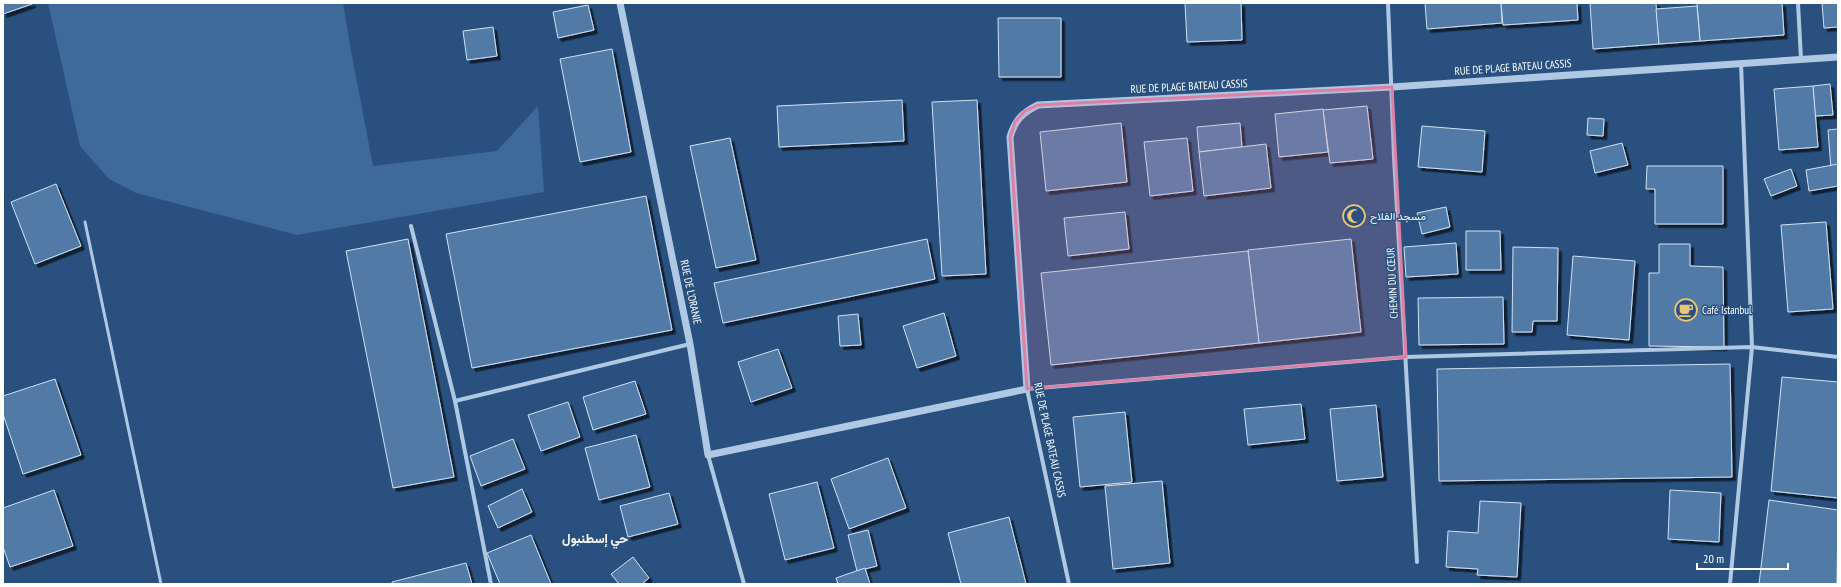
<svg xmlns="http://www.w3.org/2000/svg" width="1841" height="587" font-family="'PT Sans Narrow',Vazirmatn,sans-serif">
	<defs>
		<filter id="shadow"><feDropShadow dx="3.5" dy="3.5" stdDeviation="0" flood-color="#0009"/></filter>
	</defs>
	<rect width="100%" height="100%" fill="#29507e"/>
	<polygon fill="#3d6a9b" points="48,3 343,3 350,45 373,166 497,151 538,106 544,192 297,235 136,193 109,179 80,146"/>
	<g fill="#517aa6" stroke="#d2e2f4" filter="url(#shadow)">
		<polygon points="3,3 32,3 32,4 3,14"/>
		<polygon points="1185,3 1241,3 1242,40 1187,42"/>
		<polygon points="1425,3 1501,3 1502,23 1427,29"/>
		<polygon points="1501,3 1577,3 1578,20 1503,25"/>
		<polygon points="1590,3 1656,3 1659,44 1593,49"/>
		<polygon points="1697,3 1782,3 1784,35 1700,41"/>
		<polygon points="1822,3 1838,3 1838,27 1824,28"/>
		<polygon points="588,5 594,30 558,38 553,12"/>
		<polygon points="1697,6 1700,41 1659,44 1656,9"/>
		<polygon points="998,18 1061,18 1061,77 999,77"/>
		<polygon points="493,27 497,56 467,60 463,31"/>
		<polygon points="612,49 631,152 580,162 560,59"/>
		<polygon points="1830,84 1833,115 1815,116 1813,86"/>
		<polygon points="1813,86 1818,147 1779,150 1774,89"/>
		<polygon points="902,100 904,141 779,147 777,106"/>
		<polygon points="977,100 986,274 942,276 932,102"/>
		<polygon points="1367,106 1373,159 1330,163 1323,110"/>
		<polygon points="1323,109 1328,152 1279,157 1275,114"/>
		<polygon points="1588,118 1604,119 1603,136 1587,135"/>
		<polygon points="1121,123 1127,182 1046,191 1040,132"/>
		<polygon points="1240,123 1242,147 1199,152 1197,127"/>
		<polygon points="1422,126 1485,131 1482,172 1418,167"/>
		<polygon points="1838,129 1838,169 1831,169 1828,130"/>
		<polygon points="730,138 756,260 716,268 690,146"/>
		<polygon points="1187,138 1193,191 1150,196 1144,142"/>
		<polygon points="1622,143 1628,165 1595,173 1590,151"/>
		<polygon points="1266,144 1271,188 1204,196 1199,152"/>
		<polygon points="1838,164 1838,186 1809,191 1806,170"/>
		<polygon points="1647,166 1723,166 1723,224 1655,224 1655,189 1646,189"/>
		<polygon points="1791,169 1797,186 1771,196 1764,179"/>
		<polygon points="56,184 81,246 35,264 11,202"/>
		<polygon points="646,196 672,330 472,368 446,234"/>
		<polygon points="1446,207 1450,227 1422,234 1417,213"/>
		<polygon points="1125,212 1129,249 1068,256 1064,218"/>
		<polygon points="1826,222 1833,309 1788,312 1781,225"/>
		<polygon points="1466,231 1500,231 1501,270 1466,270"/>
		<polygon points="408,239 454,477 393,488 346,251"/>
		<polygon points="927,239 935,279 723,323 714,283"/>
		<polygon points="1351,239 1361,332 1259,343 1248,250"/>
		<polygon points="1456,243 1458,274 1406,277 1404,247"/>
		<polygon points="1659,244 1690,244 1690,266 1723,267 1724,347 1649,346 1649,273 1659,273"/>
		<polygon points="1513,247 1558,248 1557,321 1533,321 1532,332 1512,332"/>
		<polygon points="1248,251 1259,343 1051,365 1041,273"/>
		<polygon points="1573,256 1635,261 1629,340 1567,335"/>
		<polygon points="1503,297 1504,344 1419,345 1418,298"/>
		<polygon points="944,313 956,356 917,368 903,326"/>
		<polygon points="858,314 861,345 840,346 838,316"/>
		<polygon points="778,349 792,388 751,402 738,362"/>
		<polygon points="1730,364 1732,477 1439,481 1437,369"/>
		<polygon points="1782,377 1838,382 1838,498 1771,491"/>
		<polygon points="55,379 81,455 23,474 3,414 3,396"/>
		<polygon points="635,381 646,414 593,430 583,397"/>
		<polygon points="568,402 580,437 541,451 528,415"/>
		<polygon points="1301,404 1305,439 1248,445 1244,409"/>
		<polygon points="1376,405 1383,477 1337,481 1330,409"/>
		<polygon points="1125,412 1132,482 1080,487 1073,417"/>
		<polygon points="636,435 650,487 599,500 585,448"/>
		<polygon points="513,439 525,469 481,486 470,456"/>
		<polygon points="888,458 906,508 849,529 831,479"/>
		<polygon points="1162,481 1170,563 1113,569 1105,486"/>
		<polygon points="817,482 834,548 785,560 769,494"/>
		<polygon points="522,489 532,512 498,528 488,506"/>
		<polygon points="54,490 73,546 10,567 3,547 3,508"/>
		<polygon points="1670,490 1721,493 1719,542 1668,539"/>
		<polygon points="669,493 678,524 628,537 620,506"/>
		<polygon points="1769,500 1838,510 1837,584 1759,584"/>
		<polygon points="1480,501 1521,503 1517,577 1477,575 1478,569 1446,567 1448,531 1478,533"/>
		<polygon points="1009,517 1026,584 961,584 948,533"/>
		<polygon points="868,530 877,566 857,571 848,535"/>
		<polygon points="531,535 551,584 500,584 487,553"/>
		<polygon points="633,557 649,578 642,584 619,584 611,574"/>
		<polygon points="466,563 472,584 392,584 392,582"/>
		<polygon points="865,568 870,584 838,584 836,578"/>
	</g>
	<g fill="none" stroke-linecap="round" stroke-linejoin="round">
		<polyline stroke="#afc9e5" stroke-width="3" points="85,222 161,584"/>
		<g stroke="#afc9e5" stroke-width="4">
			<polyline points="1388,3 1394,157 1417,562"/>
			<polyline points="1798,3 1801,59"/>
			<polyline points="411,226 455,401 491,584"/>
			<polyline points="455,401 690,344"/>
			<polyline points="708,455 744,584"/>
			<polyline points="1069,584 1027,389 1406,357 1752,347 1838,357"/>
			<polyline points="1730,584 1752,347 1741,63"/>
		</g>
		<path stroke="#afc9e5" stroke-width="7" d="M 620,3 L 690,344 L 708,455 L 1027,389 L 1010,137 C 1015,120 1022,113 1038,105 L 1392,87 L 1838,57"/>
	</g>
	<path fill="#dd80a5" fill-opacity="0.2" stroke="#dd80a5" stroke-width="3" stroke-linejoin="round" d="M 1392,87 L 1406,357 L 1027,389 L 1010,137 L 1015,122 L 1025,111 L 1038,105 Z"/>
	<defs>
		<g id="mosque-ring" transform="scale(1.15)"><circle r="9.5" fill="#29507e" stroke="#ecc676" stroke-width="1.5"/><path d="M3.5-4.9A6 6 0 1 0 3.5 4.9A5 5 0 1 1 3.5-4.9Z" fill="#ecc676"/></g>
		<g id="cafe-ring" transform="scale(1.15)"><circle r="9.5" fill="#29507e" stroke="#ecc676" stroke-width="1.5"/><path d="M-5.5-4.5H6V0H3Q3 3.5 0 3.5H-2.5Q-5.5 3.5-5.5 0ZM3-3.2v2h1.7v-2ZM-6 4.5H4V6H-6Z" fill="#ecc676"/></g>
	</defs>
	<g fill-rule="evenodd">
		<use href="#mosque-ring" x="1354" y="216"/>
		<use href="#cafe-ring" x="1686" y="310"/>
	</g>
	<g text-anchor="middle" stroke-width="3" stroke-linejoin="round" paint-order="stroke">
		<g font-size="11" fill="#fff" stroke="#29507e">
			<text transform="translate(1513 67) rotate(-4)" y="4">RUE DE PLAGE BATEAU CASSIS</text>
			<text transform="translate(1189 86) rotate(-3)" y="4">RUE DE PLAGE BATEAU CASSIS</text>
			<text transform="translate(1392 283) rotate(-93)" y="4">CHEMIN DU CŒUR</text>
			<text transform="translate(691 292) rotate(78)" y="4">RUE DE L'ORANIE</text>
			<text transform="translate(1050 440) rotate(78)" y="4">RUE DE PLAGE BATEAU CASSIS</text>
		</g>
		<g font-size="11" fill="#fff" stroke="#29507e" text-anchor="start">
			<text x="1370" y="220">مسجد الفلاح</text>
			<text x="1702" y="314">Café Istanbul</text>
		</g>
		<g font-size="13" font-weight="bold" fill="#fff" stroke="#29507e">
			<text x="595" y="543">حي إسطنبول</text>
		</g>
	</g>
	<rect width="1841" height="587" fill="none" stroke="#ffffff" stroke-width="8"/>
	<path d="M1697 563v6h91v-6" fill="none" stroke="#ffffff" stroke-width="2"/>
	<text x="1703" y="563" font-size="12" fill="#ffffff" stroke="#29507e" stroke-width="3" paint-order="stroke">20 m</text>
</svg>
